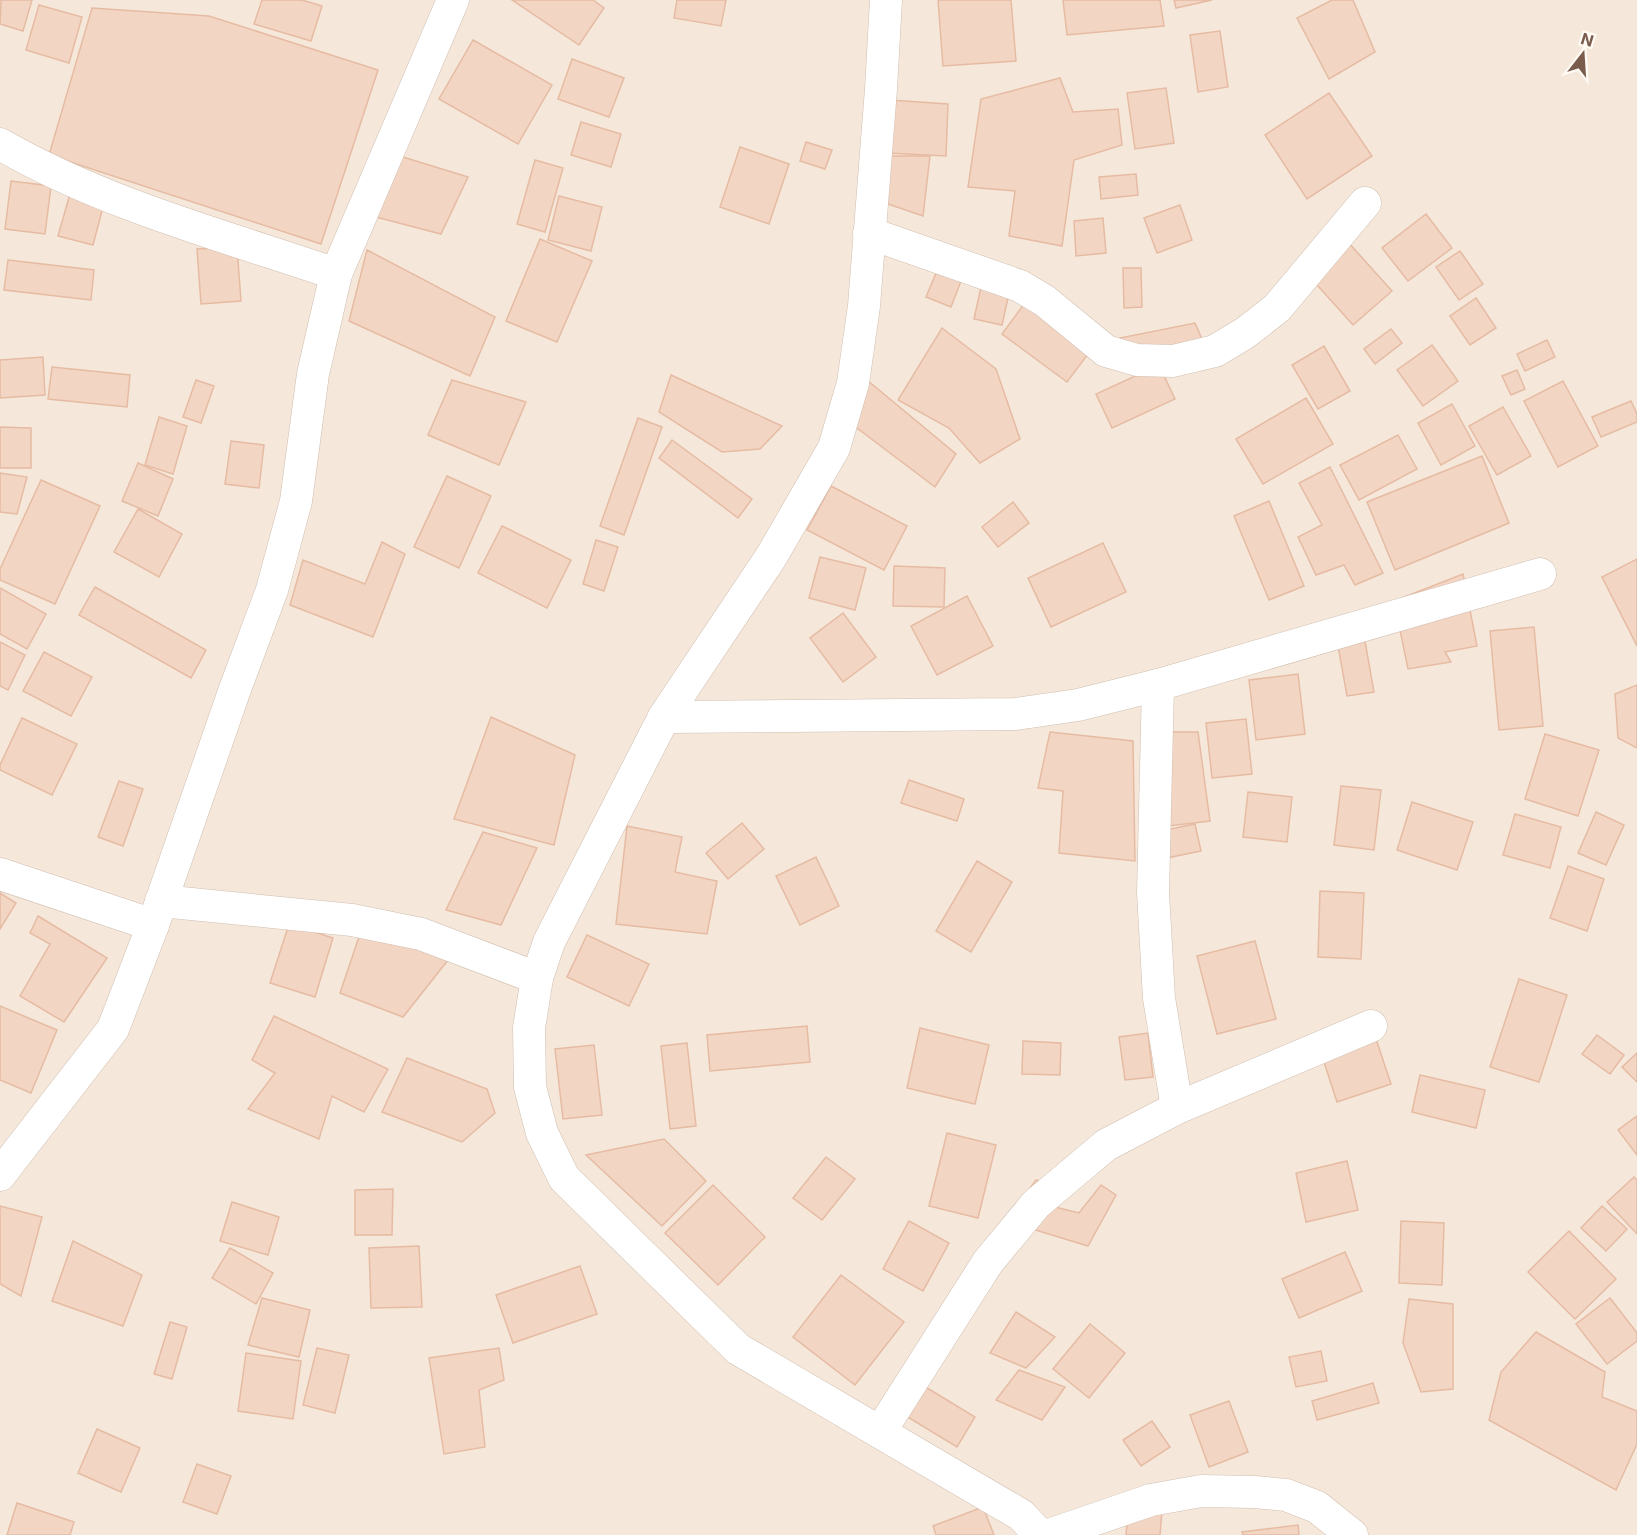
<svg xmlns="http://www.w3.org/2000/svg" width="1637" height="1535" font-family="Inter,sans-serif">
	<rect width="100%" height="100%" fill="#fdf6ec"/>
	<rect fill="#f5e8da" x="0" y="0" width="1637" height="1535"/>
	<g fill="#f3d5c3" stroke="#e6bba3" stroke-width="1.5">
		<polygon points="1,0 32,0 23,31 0,24"/>
		<polygon points="262,0 302,0 322,6 311,41 254,24"/>
		<polygon points="512,0 593,0 604,8 579,45"/>
		<polygon points="677,0 726,0 721,26 674,18"/>
		<polygon points="938,0 1011,0 1016,61 943,66"/>
		<polygon points="1063,0 1160,0 1164,26 1067,35"/>
		<polygon points="1174,0 1212,0 1176,8"/>
		<polygon points="1332,0 1353,0 1375,52 1329,79 1297,18"/>
		<polygon points="39,5 82,17 69,63 26,50"/>
		<polygon points="92,8 209,16 378,70 321,244 49,155"/>
		<polygon points="1220,31 1228,87 1198,92 1190,35"/>
		<polygon points="473,40 552,85 518,144 439,99"/>
		<polygon points="572,59 624,78 609,117 558,99"/>
		<polygon points="1060,78 1073,112 1118,109 1122,145 1074,160 1062,246 1009,236 1015,191 968,187 981,99"/>
		<polygon points="1166,88 1174,143 1135,149 1127,93"/>
		<polygon points="1329,93 1372,156 1307,199 1265,135"/>
		<polygon points="890,100 948,104 946,156 887,153"/>
		<polygon points="581,122 621,134 611,167 571,155"/>
		<polygon points="806,142 832,150 825,169 800,161"/>
		<polygon points="740,147 789,164 769,224 720,207"/>
		<polygon points="390,153 468,177 441,234 368,215"/>
		<polygon points="887,156 930,156 923,216 882,202"/>
		<polygon points="535,160 563,168 545,232 517,224"/>
		<polygon points="1136,174 1138,195 1101,199 1099,177"/>
		<polygon points="11,181 51,186 45,234 5,229"/>
		<polygon points="70,194 104,203 93,245 58,236"/>
		<polygon points="559,196 602,207 591,251 548,240"/>
		<polygon points="1180,205 1192,240 1157,253 1144,218"/>
		<polygon points="1426,214 1452,248 1408,281 1382,248"/>
		<polygon points="1103,218 1106,253 1076,256 1074,221"/>
		<polygon points="540,239 592,261 557,342 506,321"/>
		<polygon points="1348,242 1392,291 1353,325 1309,276"/>
		<polygon points="237,247 241,301 201,304 197,249"/>
		<polygon points="367,250 495,317 470,376 349,321"/>
		<polygon points="1460,251 1483,284 1459,300 1436,267"/>
		<polygon points="8,260 94,270 91,300 4,290"/>
		<polygon points="1123,268 1141,268 1142,307 1124,308"/>
		<polygon points="937,271 961,281 951,307 926,297"/>
		<polygon points="983,278 1011,284 1002,325 974,319"/>
		<polygon points="1038,285 1104,333 1067,382 1002,334"/>
		<polygon points="1476,298 1496,328 1470,345 1450,316"/>
		<polygon points="1195,323 1205,346 1130,370 1120,338"/>
		<polygon points="942,328 996,369 1020,439 980,463 949,428 898,400"/>
		<polygon points="1391,329 1402,343 1375,364 1364,349"/>
		<polygon points="1547,340 1555,357 1525,371 1517,354"/>
		<polygon points="1432,345 1458,381 1423,406 1397,370"/>
		<polygon points="1324,346 1350,391 1318,409 1292,365"/>
		<polygon points="43,357 45,395 0,398 0,360"/>
		<polygon points="1159,365 1175,399 1112,428 1096,394"/>
		<polygon points="52,367 130,375 127,407 48,399"/>
		<polygon points="1517,370 1525,389 1511,395 1502,376"/>
		<polygon points="671,375 782,426 760,449 722,452 659,412"/>
		<polygon points="196,380 214,386 201,423 183,417"/>
		<polygon points="452,380 526,402 499,465 428,435"/>
		<polygon points="867,380 956,454 935,487 849,422"/>
		<polygon points="1563,381 1598,446 1558,467 1524,401"/>
		<polygon points="1306,398 1333,444 1263,484 1236,439"/>
		<polygon points="1631,401 1637,414 1637,422 1601,437 1592,417"/>
		<polygon points="1452,404 1475,446 1441,465 1418,423"/>
		<polygon points="1503,407 1531,456 1497,475 1469,426"/>
		<polygon points="159,417 187,426 173,474 145,465"/>
		<polygon points="638,418 662,427 624,535 600,526"/>
		<polygon points="0,427 31,428 31,468 0,468"/>
		<polygon points="1398,435 1417,469 1359,500 1340,465"/>
		<polygon points="672,440 752,499 738,518 659,458"/>
		<polygon points="231,441 264,445 259,488 225,484"/>
		<polygon points="1482,456 1509,523 1395,570 1367,502"/>
		<polygon points="138,463 173,479 158,516 122,501"/>
		<polygon points="1330,467 1383,573 1355,585 1344,565 1316,575 1298,537 1322,525 1299,483"/>
		<polygon points="0,473 27,477 17,514 0,512"/>
		<polygon points="447,476 491,496 459,568 414,547"/>
		<polygon points="41,480 100,506 55,604 0,580 0,569"/>
		<polygon points="831,486 907,526 884,570 807,530"/>
		<polygon points="1269,501 1304,586 1269,600 1234,516"/>
		<polygon points="1013,502 1029,523 998,547 982,527"/>
		<polygon points="138,509 182,534 159,577 114,552"/>
		<polygon points="502,526 571,560 547,608 478,573"/>
		<polygon points="596,540 618,547 604,591 583,584"/>
		<polygon points="382,542 405,554 373,637 290,605 303,560 365,584"/>
		<polygon points="1103,543 1126,592 1051,627 1028,578"/>
		<polygon points="820,557 866,568 855,610 809,598"/>
		<polygon points="1637,559 1637,646 1602,577"/>
		<polygon points="894,566 945,568 944,607 893,606"/>
		<polygon points="1463,574 1477,646 1445,652 1451,662 1408,669 1394,601"/>
		<polygon points="95,587 206,650 191,678 79,615"/>
		<polygon points="0,588 46,614 27,649 0,634"/>
		<polygon points="967,596 993,646 937,675 911,626"/>
		<polygon points="843,613 876,657 843,682 810,638"/>
		<polygon points="1360,613 1374,692 1347,696 1333,618"/>
		<polygon points="1534,627 1543,726 1499,730 1490,631"/>
		<polygon points="0,642 25,655 8,690 0,686"/>
		<polygon points="44,652 92,677 71,716 23,691"/>
		<polygon points="1298,674 1305,734 1256,740 1249,680"/>
		<polygon points="1637,685 1637,748 1618,738 1615,694"/>
		<polygon points="491,717 575,755 554,845 454,819"/>
		<polygon points="22,718 77,744 52,795 0,770 0,765"/>
		<polygon points="1246,719 1252,774 1212,778 1206,723"/>
		<polygon points="1050,732 1133,741 1135,861 1059,853 1063,791 1038,788"/>
		<polygon points="1151,732 1198,732 1210,821 1160,827"/>
		<polygon points="1545,734 1599,750 1578,816 1525,799"/>
		<polygon points="909,780 964,799 957,821 901,803"/>
		<polygon points="119,781 143,789 123,846 98,837"/>
		<polygon points="1341,786 1381,790 1374,850 1334,845"/>
		<polygon points="1248,792 1292,797 1287,842 1243,837"/>
		<polygon points="1412,802 1473,822 1457,870 1397,850"/>
		<polygon points="1596,812 1624,825 1606,865 1578,853"/>
		<polygon points="1515,814 1561,827 1550,868 1503,855"/>
		<polygon points="742,823 764,849 728,879 706,853"/>
		<polygon points="1195,824 1201,851 1162,859 1156,832"/>
		<polygon points="627,826 682,837 675,872 717,881 707,934 616,924"/>
		<polygon points="483,832 537,848 501,925 446,910"/>
		<polygon points="816,857 839,906 800,925 776,876"/>
		<polygon points="977,861 1012,882 971,952 936,931"/>
		<polygon points="1568,866 1604,879 1587,931 1550,918"/>
		<polygon points="1320,891 1364,893 1361,959 1318,957"/>
		<polygon points="0,893 16,903 0,929"/>
		<polygon points="38,916 107,958 64,1022 20,996 50,944 30,933"/>
		<polygon points="289,924 333,938 315,997 270,983"/>
		<polygon points="363,925 452,955 403,1017 340,993"/>
		<polygon points="587,935 649,964 629,1006 567,977"/>
		<polygon points="1255,941 1276,1019 1217,1034 1197,956"/>
		<polygon points="1519,979 1567,995 1539,1082 1490,1067"/>
		<polygon points="0,1006 57,1030 31,1093 0,1080"/>
		<polygon points="274,1016 388,1069 364,1112 332,1096 319,1139 248,1109 275,1073 252,1060"/>
		<polygon points="807,1026 810,1062 710,1071 707,1035"/>
		<polygon points="920,1028 989,1045 975,1104 907,1088"/>
		<polygon points="1148,1033 1153,1077 1125,1080 1119,1037"/>
		<polygon points="1374,1033 1391,1084 1337,1102 1320,1050"/>
		<polygon points="1597,1035 1624,1055 1610,1074 1582,1054"/>
		<polygon points="1023,1041 1061,1043 1060,1075 1022,1074"/>
		<polygon points="687,1043 696,1126 670,1129 661,1046"/>
		<polygon points="594,1045 602,1115 563,1119 555,1049"/>
		<polygon points="1637,1053 1637,1082 1622,1067"/>
		<polygon points="407,1058 487,1089 495,1113 462,1142 382,1112"/>
		<polygon points="1420,1075 1485,1090 1476,1128 1412,1112"/>
		<polygon points="1637,1116 1637,1155 1618,1130"/>
		<polygon points="947,1133 996,1145 978,1218 929,1206"/>
		<polygon points="664,1139 706,1181 662,1226 586,1155"/>
		<polygon points="826,1157 855,1179 822,1220 793,1198"/>
		<polygon points="1347,1161 1358,1210 1306,1222 1296,1173"/>
		<polygon points="1634,1177 1637,1180 1637,1234 1607,1202"/>
		<polygon points="1036,1180 1064,1186 1055,1207 1079,1213 1101,1185 1116,1195 1088,1246 1006,1221"/>
		<polygon points="713,1185 765,1237 718,1285 665,1233"/>
		<polygon points="393,1189 392,1235 355,1235 355,1190"/>
		<polygon points="232,1202 279,1217 268,1255 220,1241"/>
		<polygon points="0,1206 42,1217 21,1296 0,1284"/>
		<polygon points="1602,1206 1627,1229 1606,1251 1581,1228"/>
		<polygon points="909,1221 949,1243 923,1291 883,1269"/>
		<polygon points="1401,1221 1444,1223 1442,1285 1399,1283"/>
		<polygon points="1569,1231 1616,1279 1575,1319 1528,1272"/>
		<polygon points="73,1241 142,1275 123,1326 52,1301"/>
		<polygon points="419,1246 422,1307 371,1308 369,1248"/>
		<polygon points="230,1248 273,1273 256,1304 212,1278"/>
		<polygon points="1345,1252 1362,1291 1299,1318 1282,1279"/>
		<polygon points="580,1266 597,1314 513,1343 496,1295"/>
		<polygon points="841,1275 904,1322 855,1385 793,1337"/>
		<polygon points="262,1298 310,1310 299,1357 248,1345"/>
		<polygon points="1610,1298 1637,1333 1637,1341 1607,1364 1576,1324"/>
		<polygon points="1409,1299 1453,1304 1453,1389 1421,1392 1403,1343"/>
		<polygon points="1016,1312 1055,1337 1026,1368 990,1353"/>
		<polygon points="170,1322 187,1327 172,1379 154,1374"/>
		<polygon points="1090,1324 1125,1353 1089,1398 1053,1369"/>
		<polygon points="1536,1332 1605,1372 1602,1397 1637,1411 1637,1444 1616,1490 1489,1420 1501,1372"/>
		<polygon points="317,1348 349,1355 335,1413 303,1405"/>
		<polygon points="499,1348 504,1380 479,1390 485,1447 444,1454 429,1358"/>
		<polygon points="1321,1351 1327,1381 1296,1387 1289,1357"/>
		<polygon points="246,1353 301,1361 293,1419 238,1411"/>
		<polygon points="1019,1370 1065,1387 1042,1420 996,1400"/>
		<polygon points="919,1383 975,1417 957,1447 901,1413"/>
		<polygon points="1373,1383 1379,1403 1317,1420 1312,1401"/>
		<polygon points="1229,1401 1248,1452 1209,1467 1190,1415"/>
		<polygon points="1152,1421 1170,1447 1141,1466 1123,1440"/>
		<polygon points="97,1429 140,1448 121,1492 78,1473"/>
		<polygon points="197,1464 231,1476 217,1514 183,1502"/>
		<polygon points="17,1503 74,1522 70,1535 7,1535"/>
		<polygon points="983,1507 994,1535 936,1535 933,1526"/>
		<polygon points="1128,1509 1162,1511 1160,1535 1126,1535"/>
		<polygon points="1298,1525 1299,1535 1243,1535 1242,1532"/>
	</g>
	<g fill="none" stroke-linecap="round" stroke-linejoin="round">
		<g stroke="#d1beb0" stroke-width="33">
			<g id="minor">
				<polyline points="886,0 881,89 864,306 853,383 834,448 771,557 664,717 549,942 537,978 529,1028 530,1087 542,1133 564,1178 738,1349 1021,1515 1040,1535"/>
				<path d="M 0,144 C 104,204 222,235 336,274"/>
				<polyline points="869,233 1020,286 1045,301 1106,351 1137,360 1173,361 1215,351 1245,333 1277,308 1365,203"/>
				<polyline points="1158,685 1153,893 1159,998 1177,1108"/>
				<polyline points="664,717 1016,714 1078,705 1158,685 1540,574"/>
				<polyline points="0,874 153,925"/>
				<polyline points="161,901 352,920 421,934 537,978"/>
				<polyline points="0,1175 113,1029 153,925 235,689 272,590 296,501 313,374 336,274 453,0"/>
				<polyline points="880,1432 988,1262 1036,1204 1106,1145 1177,1108 1371,1026"/>
				<polyline points="1049,1535 1151,1500 1201,1491 1254,1492 1286,1495 1317,1507 1352,1535"/>
			</g>
		</g>
		<use href="#minor" stroke="#fff" stroke-width="32"/>
	</g>
	<g transform="translate(1583 54) rotate(17)" stroke="#fffaf3" stroke-width="4.5" paint-order="stroke">
	<path d="M0-4.5L10 22L0 15L-10 22Z" fill="#7a5c4d"/>
	<text y="-9" font-size="16" font-weight="bold" text-anchor="middle" fill="#7a5c4d">N</text>
	</g>
</svg>
